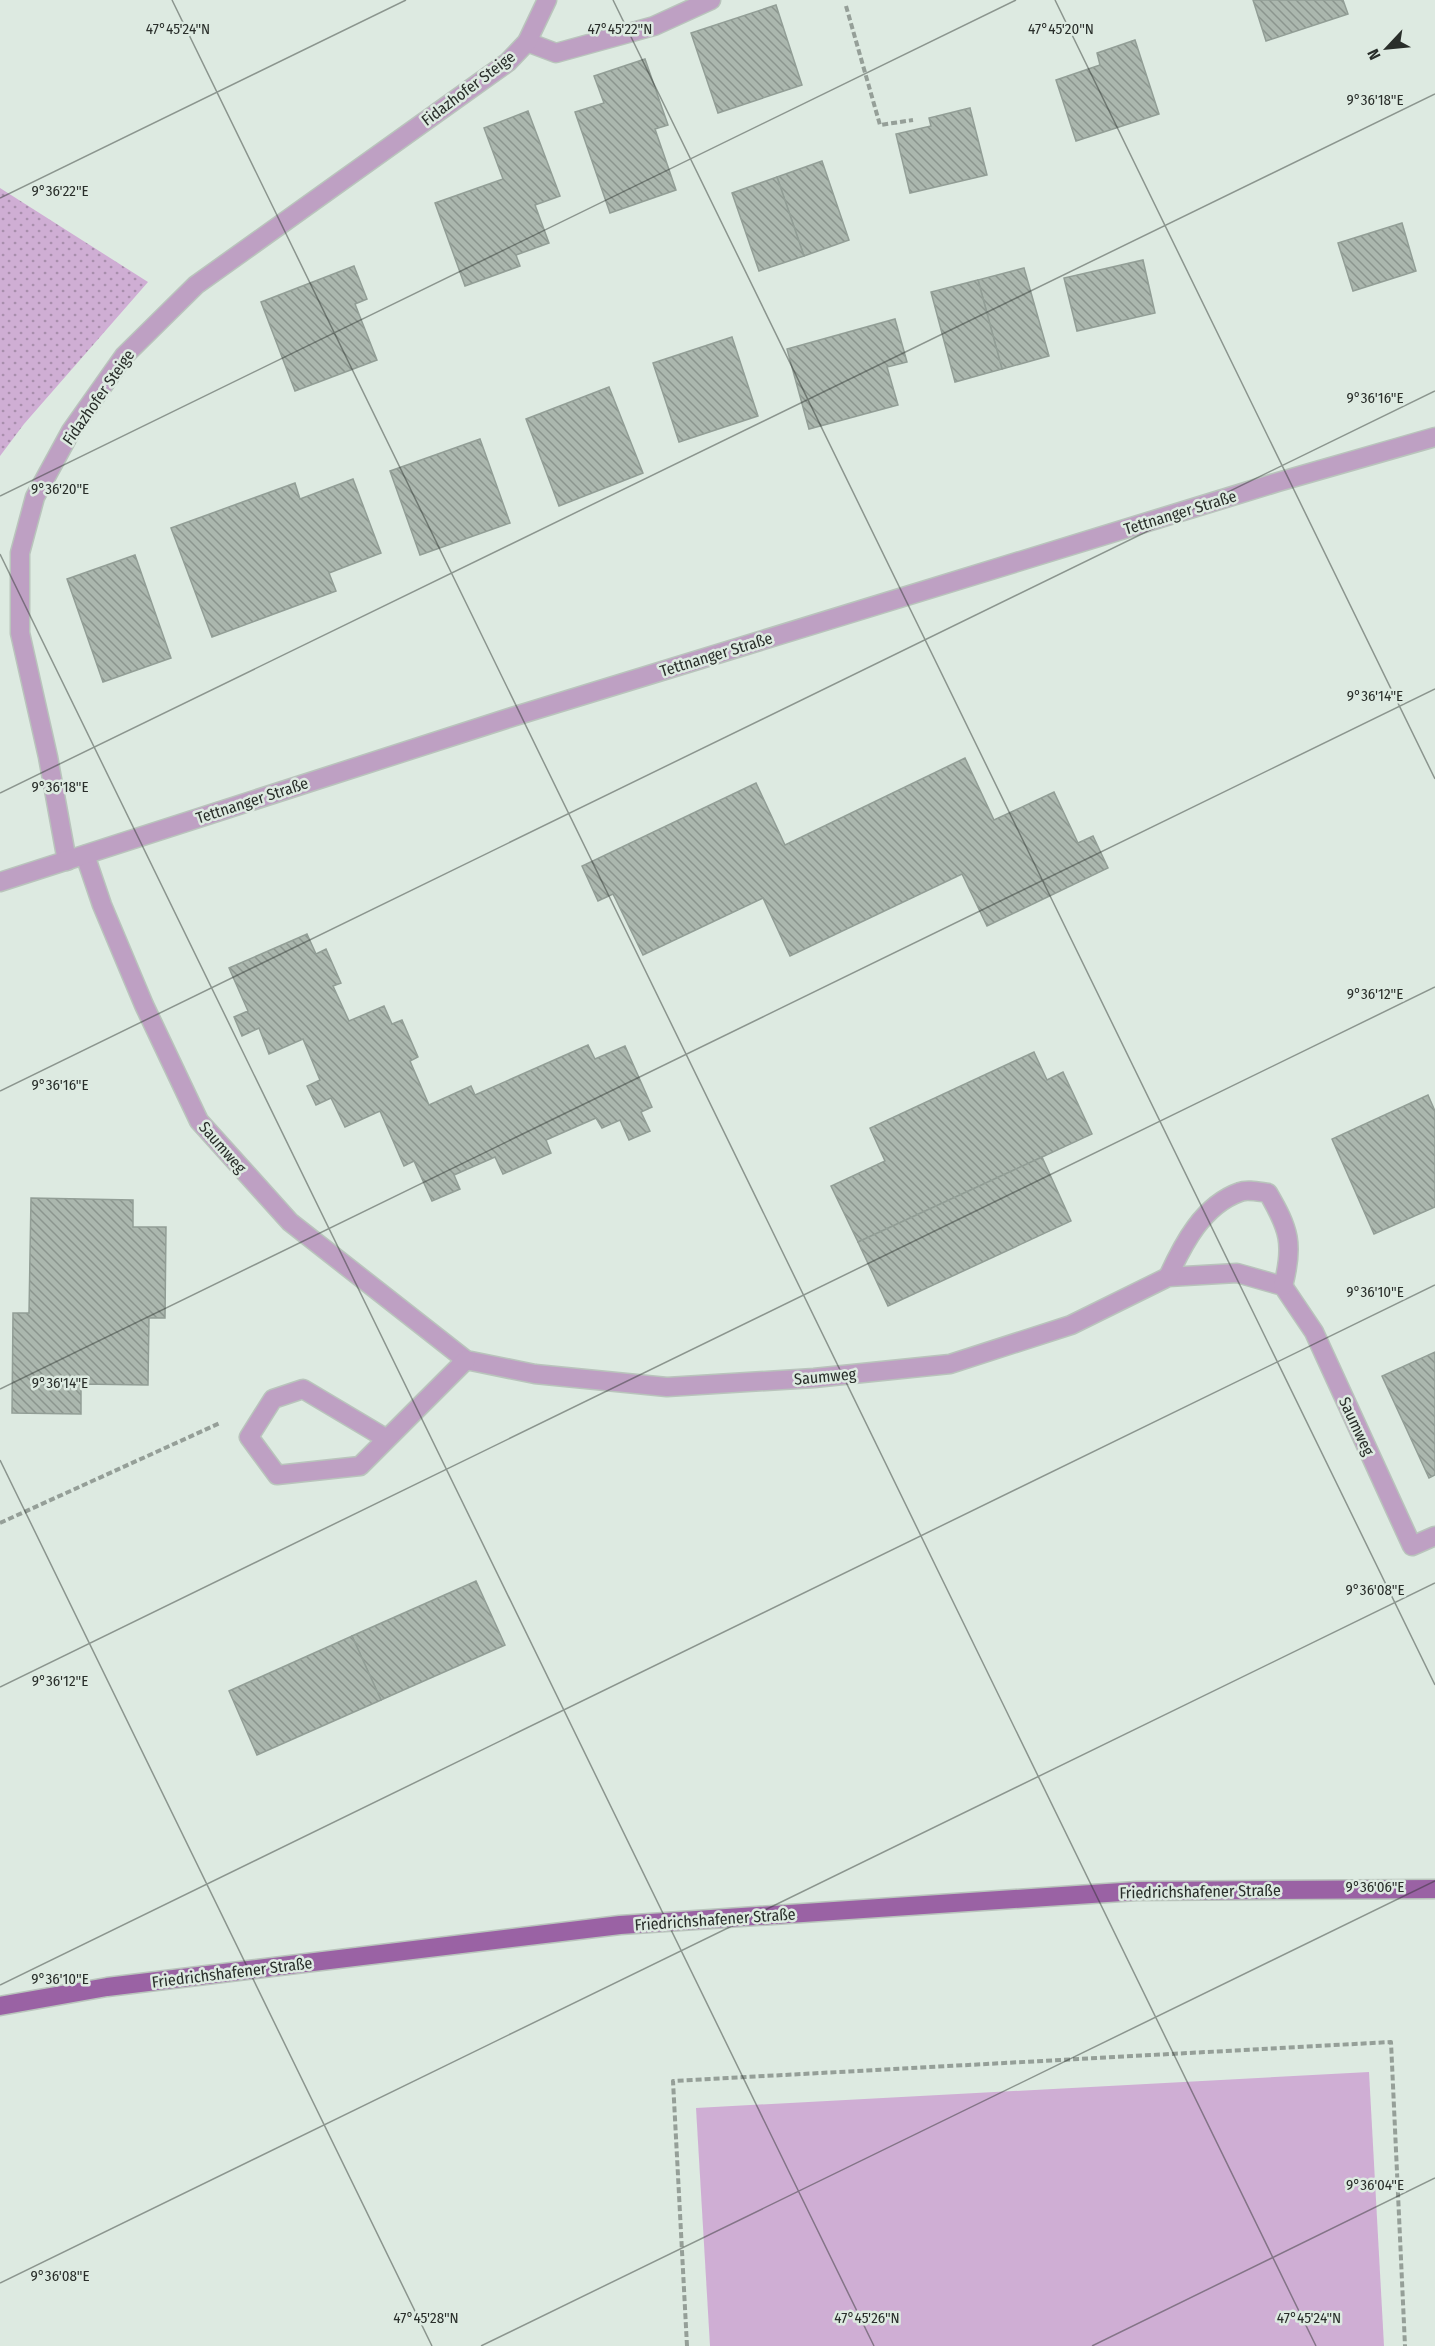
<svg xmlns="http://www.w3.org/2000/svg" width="1435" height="2346" font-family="'Fira Sans Condensed',sans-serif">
	<defs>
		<pattern id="grass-dots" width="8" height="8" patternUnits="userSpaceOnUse" patternTransform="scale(1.5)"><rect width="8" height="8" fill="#cfaed4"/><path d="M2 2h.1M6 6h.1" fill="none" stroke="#a88eac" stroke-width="1.8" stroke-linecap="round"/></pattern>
		<pattern id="building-back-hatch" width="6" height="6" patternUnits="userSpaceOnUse" patternTransform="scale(1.5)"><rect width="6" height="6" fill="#abb7ae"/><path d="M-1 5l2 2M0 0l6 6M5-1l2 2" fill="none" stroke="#8b958e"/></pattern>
	</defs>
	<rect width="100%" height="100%" fill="#ddeae1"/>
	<polygon fill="url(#grass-dots)" points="0,188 148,282 24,424 0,456"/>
	<polygon fill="#cfaed4" points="1369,2072 1384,2346 710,2346 696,2108"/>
	<g fill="url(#building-back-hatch)" stroke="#929e96" stroke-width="1.5">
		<polygon points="1253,0 1343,0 1348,14 1266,41"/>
		<polygon points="776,5 802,85 718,113 691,33"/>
		<polygon points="1135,40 1159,114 1076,141 1056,80 1100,65 1097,53"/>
		<polygon points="645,59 668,125 655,129 676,190 610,213 575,112 604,103 594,76"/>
		<polygon points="970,108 987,175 910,193 896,134 931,126 929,118"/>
		<polygon points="528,111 560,196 535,205 549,243 516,255 520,266 465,286 435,203 503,179 484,128"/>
		<polygon points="822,161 849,240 804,256 777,177"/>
		<polygon points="777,177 804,256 759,271 732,193"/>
		<polygon points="1402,223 1416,271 1353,291 1338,243"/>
		<polygon points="1143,260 1155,313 1077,331 1064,278"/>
		<polygon points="354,266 367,299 355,304 377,360 295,391 261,302"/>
		<polygon points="1024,268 1049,356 1002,369 978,280"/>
		<polygon points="978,280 1002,369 955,382 931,292"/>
		<polygon points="895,319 907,362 887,367 898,405 809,429 787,349"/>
		<polygon points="732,337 758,416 679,442 653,363"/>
		<polygon points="609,387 643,473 559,506 526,419"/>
		<polygon points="480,439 510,523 420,555 390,471"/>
		<polygon points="353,479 381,553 329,573 336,591 212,637 171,528 295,483 300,499"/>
		<polygon points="135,555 171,658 103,682 67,579"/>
		<polygon points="965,758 994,820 1054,792 1078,843 1093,836 1108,868 987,926 962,874 790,956 763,898 643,955 613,894 598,901 582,866 756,783 785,845"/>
		<polygon points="307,934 316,954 326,949 341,983 333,986 349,1021 384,1006 392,1024 402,1020 418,1057 410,1061 429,1105 471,1086 475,1095 588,1045 595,1059 625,1046 652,1107 641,1112 650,1131 629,1140 620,1120 602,1128 596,1118 546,1140 551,1153 503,1174 495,1157 454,1175 460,1189 432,1201 414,1161 404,1166 380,1111 345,1127 331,1098 316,1105 307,1086 320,1080 303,1039 269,1054 259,1028 242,1036 234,1017 248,1011 229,968"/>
		<polygon points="1034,1052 1047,1080 1063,1072 1092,1134 858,1242 831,1186 885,1161 870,1128"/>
		<polygon points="1428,1095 1435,1111 1435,1207 1374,1234 1332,1139"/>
		<polygon points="1042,1157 1071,1221 888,1306 858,1242"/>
		<polygon points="31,1198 133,1200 133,1227 166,1227 165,1318 149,1318 148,1385 81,1384 81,1414 12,1413 13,1313 29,1313"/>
		<polygon points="1435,1352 1435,1475 1429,1478 1382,1376"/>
		<polygon points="476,1581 505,1645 381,1700 352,1636"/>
		<polygon points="352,1636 381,1700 257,1755 229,1691"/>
	</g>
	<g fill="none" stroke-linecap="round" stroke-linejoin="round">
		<g stroke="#b9c4bc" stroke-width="21">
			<g id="minor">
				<polyline points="527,42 556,53 654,26 711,0"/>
				<polyline points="85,855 102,905 144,1005 199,1121 290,1222 466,1360 535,1374 667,1387 814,1378 950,1364 1071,1325 1168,1277 1237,1273 1283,1286 1314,1332 1412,1546 1435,1536"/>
				<polyline points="67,861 48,757 20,633 20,553 35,497 71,431 124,356 196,285 508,62 527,42 547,0"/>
				<polyline points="0,882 512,717 1278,482 1435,437"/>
				<path d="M 1168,1277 C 1183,1244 1203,1205 1240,1192 C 1247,1189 1260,1192 1268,1193 C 1289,1229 1294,1244 1283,1286"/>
				<polyline points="387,1439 303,1389 273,1399 249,1437 277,1475 360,1466 466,1360"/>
			</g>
		</g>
		<g stroke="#b9c4bc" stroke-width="21">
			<polyline id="major" points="0,2006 107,1987 620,1925 1137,1891 1435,1889"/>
		</g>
		<g stroke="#959f98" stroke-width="4" stroke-dasharray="6 3" stroke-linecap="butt">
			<polyline points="846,6 880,125 913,120"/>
			<polyline points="0,1523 220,1423"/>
			<polyline points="687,2346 673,2081 1391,2042 1405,2346"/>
		</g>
		<use href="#minor" stroke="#bea0c3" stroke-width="18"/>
		<use href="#major" stroke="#9a62a4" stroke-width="18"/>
	</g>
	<path fill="none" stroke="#292e2a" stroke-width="1.5" stroke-opacity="0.45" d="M 172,0 L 1316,2346M 613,0 L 1435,1685M 1055,0 L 1435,779M 0,198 L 406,0M 0,496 L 1016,0M 0,554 L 874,2346M 0,793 L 1435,94M 0,1091 L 1435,391M 0,1389 L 1435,689M 0,1460 L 432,2346M 0,1687 L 1435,987M 0,1985 L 1435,1285M 0,2283 L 1435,1583M 481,2346 L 1435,1881M 1092,2346 L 1435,2178"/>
	<g text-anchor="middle" stroke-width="5" stroke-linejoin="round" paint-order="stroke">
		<g font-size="16" fill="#292e2a" stroke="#ddeae1">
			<text transform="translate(468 88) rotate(-37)" y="6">Fidazhofer Steige</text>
			<text transform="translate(98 397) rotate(-55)" y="6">Fidazhofer Steige</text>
			<text transform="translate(1180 512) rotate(-17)" y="6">Tettnanger Straße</text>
			<text transform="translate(716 654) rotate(-17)" y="6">Tettnanger Straße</text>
			<text transform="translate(252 800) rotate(-18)" y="6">Tettnanger Straße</text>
			<text transform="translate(223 1147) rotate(49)" y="6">Saumweg</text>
			<text transform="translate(825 1376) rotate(-5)" y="6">Saumweg</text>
			<text transform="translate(1357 1426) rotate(65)" y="6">Saumweg</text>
			<text transform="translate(1200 1891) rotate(-1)" y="6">Friedrichshafener Straße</text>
			<text transform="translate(715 1919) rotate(-4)" y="6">Friedrichshafener Straße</text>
			<text transform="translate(232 1972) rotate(-7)" y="6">Friedrichshafener Straße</text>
		</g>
	</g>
	<g font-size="15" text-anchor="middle" fill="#292e2a" stroke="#ddeae1" stroke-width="5" stroke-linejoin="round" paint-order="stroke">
		<text x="178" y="34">47°45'24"N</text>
		<text x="620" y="34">47°45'22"N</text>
		<text x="1061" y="34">47°45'20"N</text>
		<text x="1375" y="105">9°36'18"E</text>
		<text x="60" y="196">9°36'22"E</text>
		<text x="1375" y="403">9°36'16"E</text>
		<text x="60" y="494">9°36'20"E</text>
		<text x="1375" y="701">9°36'14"E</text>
		<text x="60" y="792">9°36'18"E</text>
		<text x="1375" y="999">9°36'12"E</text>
		<text x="60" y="1090">9°36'16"E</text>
		<text x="1375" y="1297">9°36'10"E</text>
		<text x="60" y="1388">9°36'14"E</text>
		<text x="1375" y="1595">9°36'08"E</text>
		<text x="60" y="1686">9°36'12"E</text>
		<text x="1375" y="1892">9°36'06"E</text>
		<text x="60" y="1984">9°36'10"E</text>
		<text x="1375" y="2190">9°36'04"E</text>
		<text x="60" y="2281">9°36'08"E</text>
		<text x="426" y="2323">47°45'28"N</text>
		<text x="867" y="2323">47°45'26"N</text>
		<text x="1309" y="2323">47°45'24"N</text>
	</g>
	<g transform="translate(1387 48) rotate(244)" stroke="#ddeae1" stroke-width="4.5" paint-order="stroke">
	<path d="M0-4.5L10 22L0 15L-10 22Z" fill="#292e2a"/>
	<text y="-9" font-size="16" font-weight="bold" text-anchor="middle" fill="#292e2a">N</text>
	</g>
</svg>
